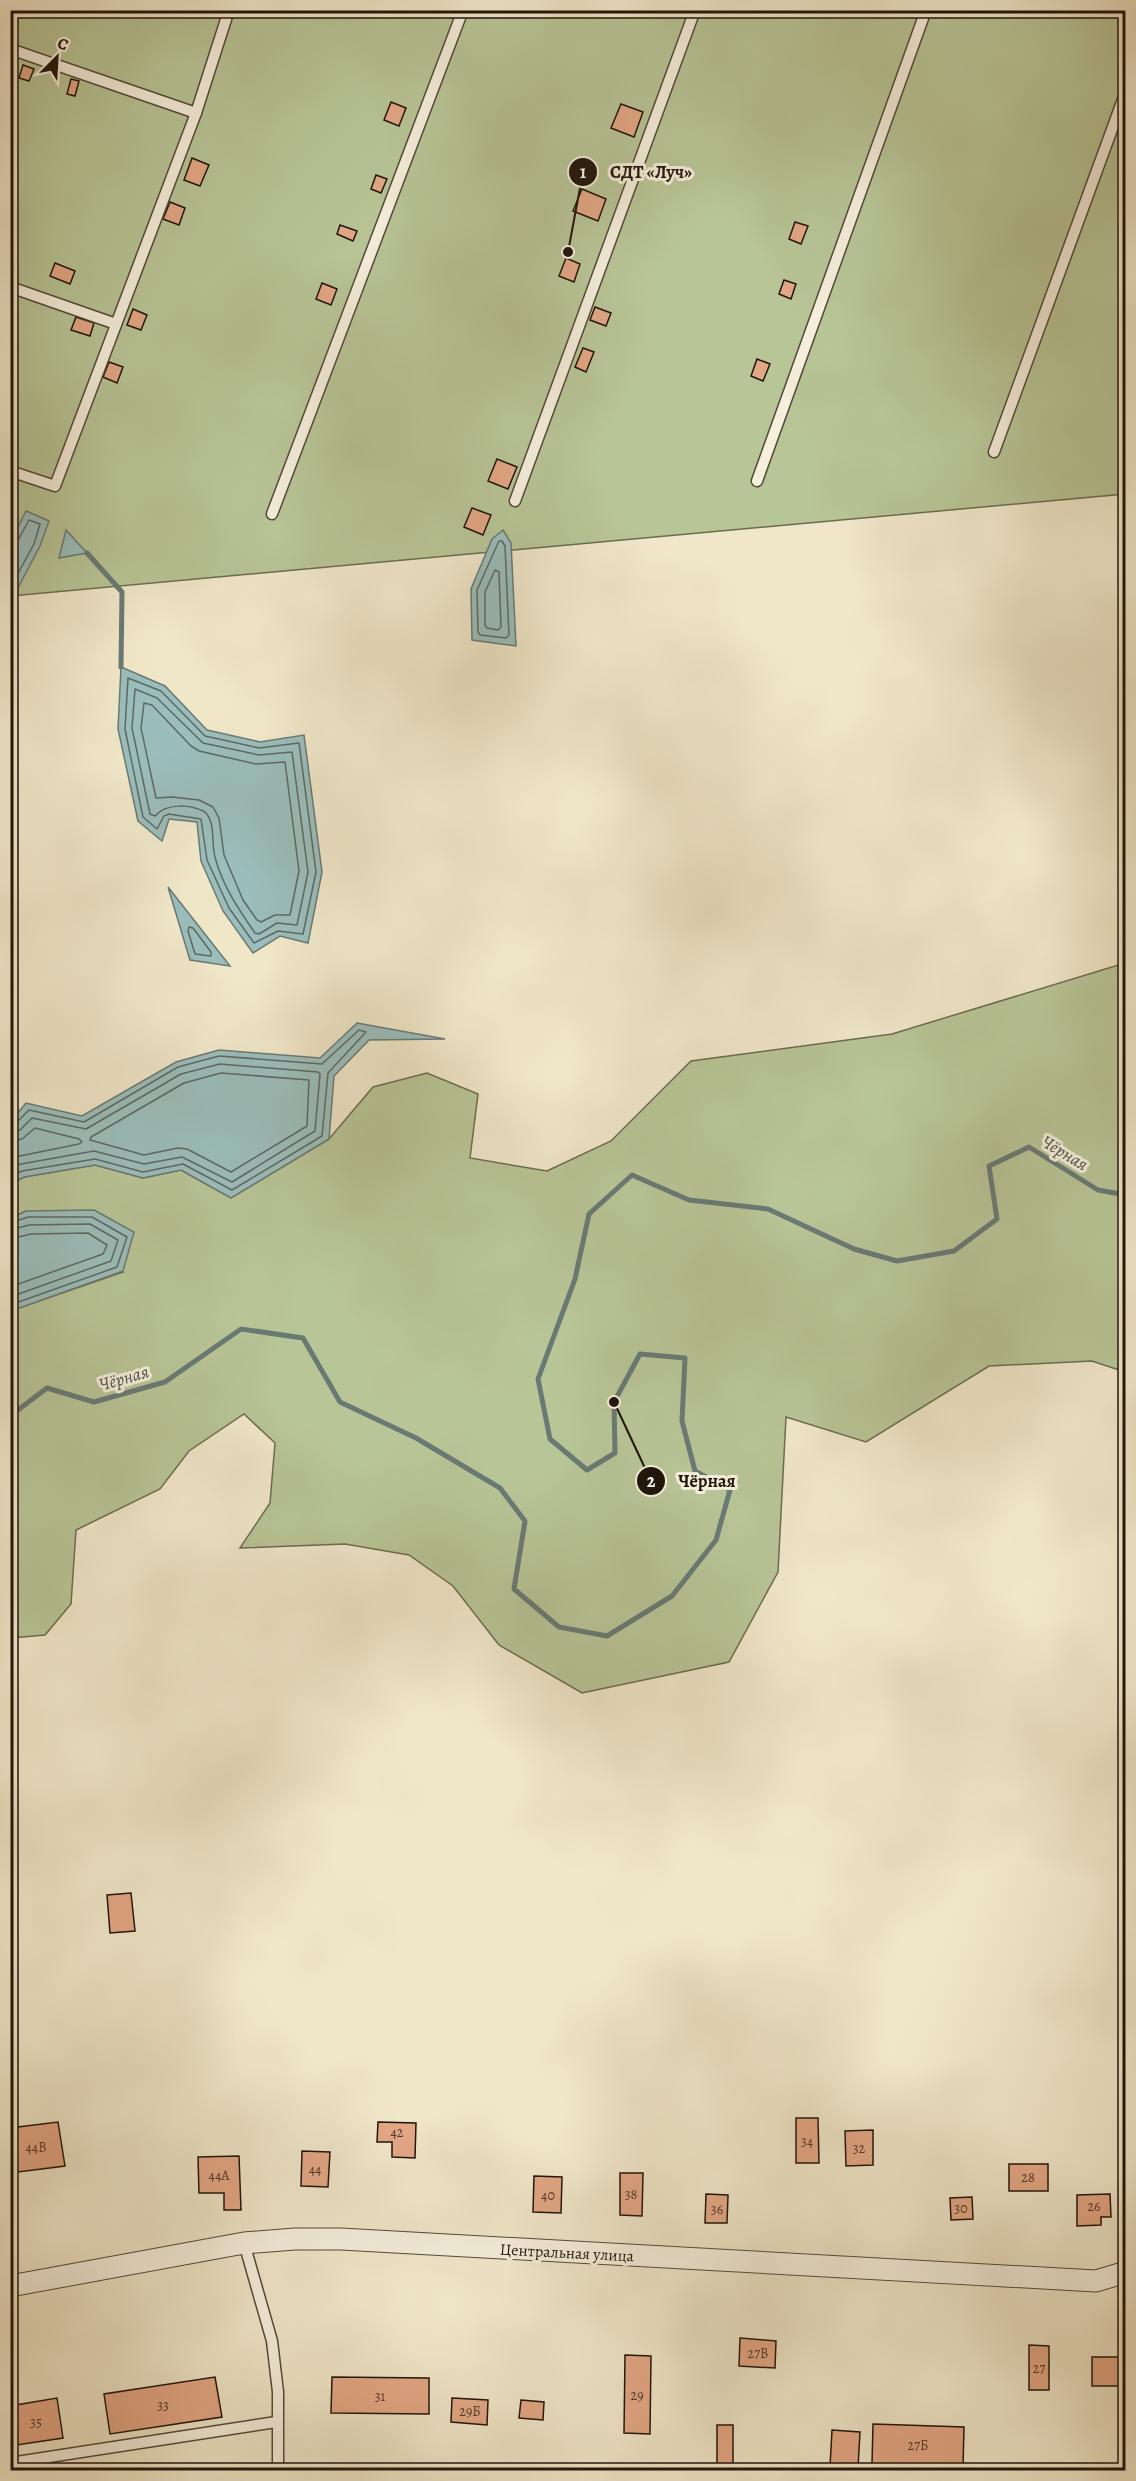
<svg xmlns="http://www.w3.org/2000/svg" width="1136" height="2481" font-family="Alegreya,serif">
	<rect width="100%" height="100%" fill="#f0e7c9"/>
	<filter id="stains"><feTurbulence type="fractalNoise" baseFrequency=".00333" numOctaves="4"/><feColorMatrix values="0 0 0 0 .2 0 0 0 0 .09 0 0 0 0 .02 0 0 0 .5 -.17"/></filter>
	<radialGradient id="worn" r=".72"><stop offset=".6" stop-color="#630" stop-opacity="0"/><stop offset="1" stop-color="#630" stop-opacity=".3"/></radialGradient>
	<g fill="#b8c597" stroke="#6c6c50" stroke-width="1.5">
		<polygon points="11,11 1125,11 1125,494 11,596"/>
		<polygon points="1125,963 1125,1372 1092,1361 989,1366 866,1442 786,1417 778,1572 729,1662 582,1693 499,1645 453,1586 409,1555 345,1544 240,1548 270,1503 275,1443 244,1414 189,1451 160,1489 76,1530 71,1604 45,1635 11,1638 10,1311 123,1272 26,1211 11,1218 11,1184 24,1177 95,1165 143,1178 181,1170 231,1198 329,1139 373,1087 427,1073 478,1094 470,1158 547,1171 611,1141 691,1061 892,1034"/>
	</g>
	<g fill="#9bbebc" stroke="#697a75" stroke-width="1.5">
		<polygon points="26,511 49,521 40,546 11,601 11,541"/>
		<polygon points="66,530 87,553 59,558"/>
		<polygon points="503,530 511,543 516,646 472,640 471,589 492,539"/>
		<polygon points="121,667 165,686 207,730 260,742 304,735 322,872 308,943 280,936 253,953 223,911 201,861 197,822 169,819 162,841 138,821 118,729"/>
		<polygon points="168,887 230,966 190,960"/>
		<polygon points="357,1023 445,1039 369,1040 334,1076 329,1139 231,1198 181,1170 143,1178 95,1165 24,1177 11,1184 11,1121 26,1103 82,1116 176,1062 219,1050 320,1058"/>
		<polygon points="94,1210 134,1232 123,1271 11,1311 11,1218 26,1211"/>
	</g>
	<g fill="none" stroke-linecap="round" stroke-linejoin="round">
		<g stroke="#5d6963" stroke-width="1.5">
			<polygon points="499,541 502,541 505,546 509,635 506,638 480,635 478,632 477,590"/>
			<polyline points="10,542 18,540 29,520 40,524 34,544 10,588"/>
			<polygon points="495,570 499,572 501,627 498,630 487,628 485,625 485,592"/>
			<polygon points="128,678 161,691 205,736 259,748 299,743 316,872 303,934 278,931 254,943 229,908 207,860 201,819 169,814 164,816 157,829 143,817 125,729"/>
			<path d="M 135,689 L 157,698 L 203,743 L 259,755 L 292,752 L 308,872 L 297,925 L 277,923 L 259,934 L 255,933 C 239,910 222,885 215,857 C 211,843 216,823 205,812 C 190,804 166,803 155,816 L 150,814 L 132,728 Z"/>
			<polygon points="144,703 152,705 191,746 199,751 256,764 285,762 299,871 290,915 275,915 261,922 257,920 243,900 224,855 219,818 213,807 199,800 172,797 156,798 141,728"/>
			<polygon points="189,927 193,928 211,952 211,956 195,954 188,931"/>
			<polygon points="221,1073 309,1080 307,1126 231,1172 187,1149 178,1148 144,1155 90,1140 91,1137 184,1083"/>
			<polyline points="10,1124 16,1123 29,1110 84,1122 178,1067 219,1056 322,1064 359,1030 366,1032 328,1073 322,1136 232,1190 183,1164 143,1172 95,1159 22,1171 10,1177"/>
			<polyline points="10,1132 20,1130 32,1118 86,1129 181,1074 220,1064 318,1072 320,1074 315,1131 232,1182 182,1157 144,1164 94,1151 21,1164 10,1168"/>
			<polyline points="10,1141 22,1139 35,1128 79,1139 82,1142 79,1144 10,1158"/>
			<polyline points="10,1223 28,1217 92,1217 127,1237 117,1267 10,1305"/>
			<polyline points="10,1230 29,1225 90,1224 118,1240 111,1261 10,1297"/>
			<polyline points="10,1239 31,1234 88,1233 107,1245 103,1254 10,1287"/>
		</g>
		<g stroke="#697a75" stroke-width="5">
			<polyline points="87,553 122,592 121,667"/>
			<polyline points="10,1416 47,1388 94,1402 165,1382 241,1329 303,1338 340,1402 416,1438 500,1488 525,1521 514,1589 559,1627 607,1636 672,1596 716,1540 730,1490 695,1471 682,1421 685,1358 640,1354 614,1402 615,1453 587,1470 550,1439 538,1379 575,1279 589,1214 632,1175 689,1200 768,1209 854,1249 897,1261 954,1251 997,1219 989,1166 1029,1147 1098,1190 1126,1195"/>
		</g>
	</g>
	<g fill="#e3a785" stroke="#1f140a" stroke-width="1.5">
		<polygon points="23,65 34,69 29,81 19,78"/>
		<polygon points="71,79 79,81 75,96 67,94"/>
		<polygon points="391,102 406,108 399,126 384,120"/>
		<polygon points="621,104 643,112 634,137 611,128"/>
		<polygon points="192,158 209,165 200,186 184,180"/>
		<polygon points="376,175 387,179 381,193 371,189"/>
		<polygon points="582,189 606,199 598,221 573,211"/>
		<polygon points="170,202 185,208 179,225 163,219"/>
		<polygon points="795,222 808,226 801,244 789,239"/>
		<polygon points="340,225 357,231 353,241 337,234"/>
		<polygon points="566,258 580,264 574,282 559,276"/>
		<polygon points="55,263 75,271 70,284 50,276"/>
		<polygon points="784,280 796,284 791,299 779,294"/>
		<polygon points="322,283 337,289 331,305 316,299"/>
		<polygon points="595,307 611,313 606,326 590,320"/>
		<polygon points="133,309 147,315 141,330 127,325"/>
		<polygon points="76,317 94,323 90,336 71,330"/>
		<polygon points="583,348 594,352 586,372 575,367"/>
		<polygon points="757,359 770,364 763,381 751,376"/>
		<polygon points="109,362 123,367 117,383 103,377"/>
		<polygon points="497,459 517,467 508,489 488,481"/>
		<polygon points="472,508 491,515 483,535 464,527"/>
		<polygon points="131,1893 135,1931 110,1933 107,1895"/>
		<polygon points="796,2118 818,2118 819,2163 796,2163"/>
		<polygon points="58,2122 65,2166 10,2173 10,2128"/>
		<polygon points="378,2122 416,2123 415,2158 392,2157 392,2142 377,2142"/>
		<polygon points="873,2130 873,2165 846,2166 845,2131"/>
		<polygon points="302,2151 330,2152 328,2187 301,2186"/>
		<polygon points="239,2156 241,2210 224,2210 224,2193 199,2193 198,2157"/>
		<rect x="1009" y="2164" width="39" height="27"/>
		<polygon points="620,2173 643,2173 642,2216 620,2215"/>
		<polygon points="534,2176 562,2177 561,2213 533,2212"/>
		<polygon points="706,2194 728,2195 727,2223 705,2223"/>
		<polygon points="1110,2194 1111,2217 1101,2217 1101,2225 1077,2226 1077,2195"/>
		<polygon points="972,2197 973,2219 951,2220 950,2198"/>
		<polygon points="740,2338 776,2341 775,2368 739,2366"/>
		<polygon points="1029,2345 1049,2346 1049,2390 1029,2390"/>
		<polygon points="625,2355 651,2356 650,2434 624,2433"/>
		<rect x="1092" y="2357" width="34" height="29"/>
		<polygon points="215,2377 222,2417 110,2434 104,2394"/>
		<polygon points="332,2377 429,2378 429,2414 331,2413"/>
		<polygon points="57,2398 63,2438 10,2446 10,2406"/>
		<polygon points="452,2398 488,2400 487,2425 451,2422"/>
		<polygon points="521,2400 544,2402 543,2420 519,2418"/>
		<polygon points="873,2424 964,2427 963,2467 872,2464"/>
		<polygon points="717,2425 733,2425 733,2465 717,2464"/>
		<polygon points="832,2430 860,2432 858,2468 830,2467"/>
	</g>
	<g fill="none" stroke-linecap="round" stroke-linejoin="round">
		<g stroke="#53493a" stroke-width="13">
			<g id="lane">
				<polyline points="10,49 196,113"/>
				<polyline points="10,287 116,324"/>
				<polyline points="994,452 1126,91"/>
				<polyline points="10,471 55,486 196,113 229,10"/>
				<polyline points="757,481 926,10"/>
				<polyline points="515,501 695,10"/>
				<polyline points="272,514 463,10"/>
				<polyline points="244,2243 272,2341 278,2392 278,2470"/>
				<polyline points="10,2463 276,2422"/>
			</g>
		</g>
		<g stroke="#53493a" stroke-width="23">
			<polyline id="street" points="10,2286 244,2243 295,2239 341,2239 1096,2281 1126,2272"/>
		</g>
		<use href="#lane" stroke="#f5efdc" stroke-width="10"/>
		<use href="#street" stroke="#f5efdc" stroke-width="21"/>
	</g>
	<g text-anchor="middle" stroke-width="6" stroke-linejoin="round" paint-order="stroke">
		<g font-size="14" fill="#503929">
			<text x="397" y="2137">42</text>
			<text x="807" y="2146">34</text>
			<text x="36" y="2152">44В</text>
			<text x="859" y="2153">32</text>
			<text x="315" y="2174">44</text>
			<text x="219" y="2180">44А</text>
			<text x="1028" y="2182">28</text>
			<text x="631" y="2199">38</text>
			<text x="548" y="2200">40</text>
			<text x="1094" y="2211">26</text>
			<text x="961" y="2213">30</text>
			<text x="717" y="2214">36</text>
			<text x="758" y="2358">27В</text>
			<text x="1039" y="2373">27</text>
			<text x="637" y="2400">29</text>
			<text x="380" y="2401">31</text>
			<text x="163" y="2410">33</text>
			<text x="470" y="2416">29Б</text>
			<text x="36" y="2427">35</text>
			<text x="918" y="2450">27Б</text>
		</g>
		<g font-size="16" fill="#1f140a" stroke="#f5efdc">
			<text transform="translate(567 2252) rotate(3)" y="6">Центральная улица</text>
		</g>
		<g font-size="18" font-style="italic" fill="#4a5048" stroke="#f5efdc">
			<text transform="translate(1065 1153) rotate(31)" y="6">Чёрная</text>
			<text transform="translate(124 1378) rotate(-16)" y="6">Чёрная</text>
		</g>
	</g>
	<path fill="none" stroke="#1f140a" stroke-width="2" d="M568 252L583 172M614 1402L651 1481"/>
	<g fill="#1f140a" stroke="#f5efdc" stroke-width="2">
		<circle cx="568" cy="252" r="6"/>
		<circle cx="614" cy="1402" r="6"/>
		<circle cx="583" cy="172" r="15"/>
		<circle cx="651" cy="1481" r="15"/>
	</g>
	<g font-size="18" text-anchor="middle" font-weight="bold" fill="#fff">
		<text x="583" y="178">1</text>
		<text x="651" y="1487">2</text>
	</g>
	<g font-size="18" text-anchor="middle" font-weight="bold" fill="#1f140a" stroke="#f5efdc" stroke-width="6" stroke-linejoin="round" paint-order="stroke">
		<text x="651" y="178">СДТ «Луч»</text>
		<text x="707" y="1487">Чёрная</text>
	</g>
	<rect width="1136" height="2481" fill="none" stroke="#f0e7c9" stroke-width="36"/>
	<rect x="12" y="12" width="1112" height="2457" fill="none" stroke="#1f140a" stroke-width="3"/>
	<rect x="18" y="18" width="1100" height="2445" fill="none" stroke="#1f140a" stroke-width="1.5"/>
	<g transform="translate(57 57) rotate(24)" stroke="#f5efdc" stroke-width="4.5" paint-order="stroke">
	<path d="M0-4.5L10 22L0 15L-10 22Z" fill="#1f140a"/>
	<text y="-9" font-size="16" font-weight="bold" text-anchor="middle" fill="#1f140a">С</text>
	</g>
	<rect width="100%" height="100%" filter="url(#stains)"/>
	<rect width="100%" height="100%" fill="url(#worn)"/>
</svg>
